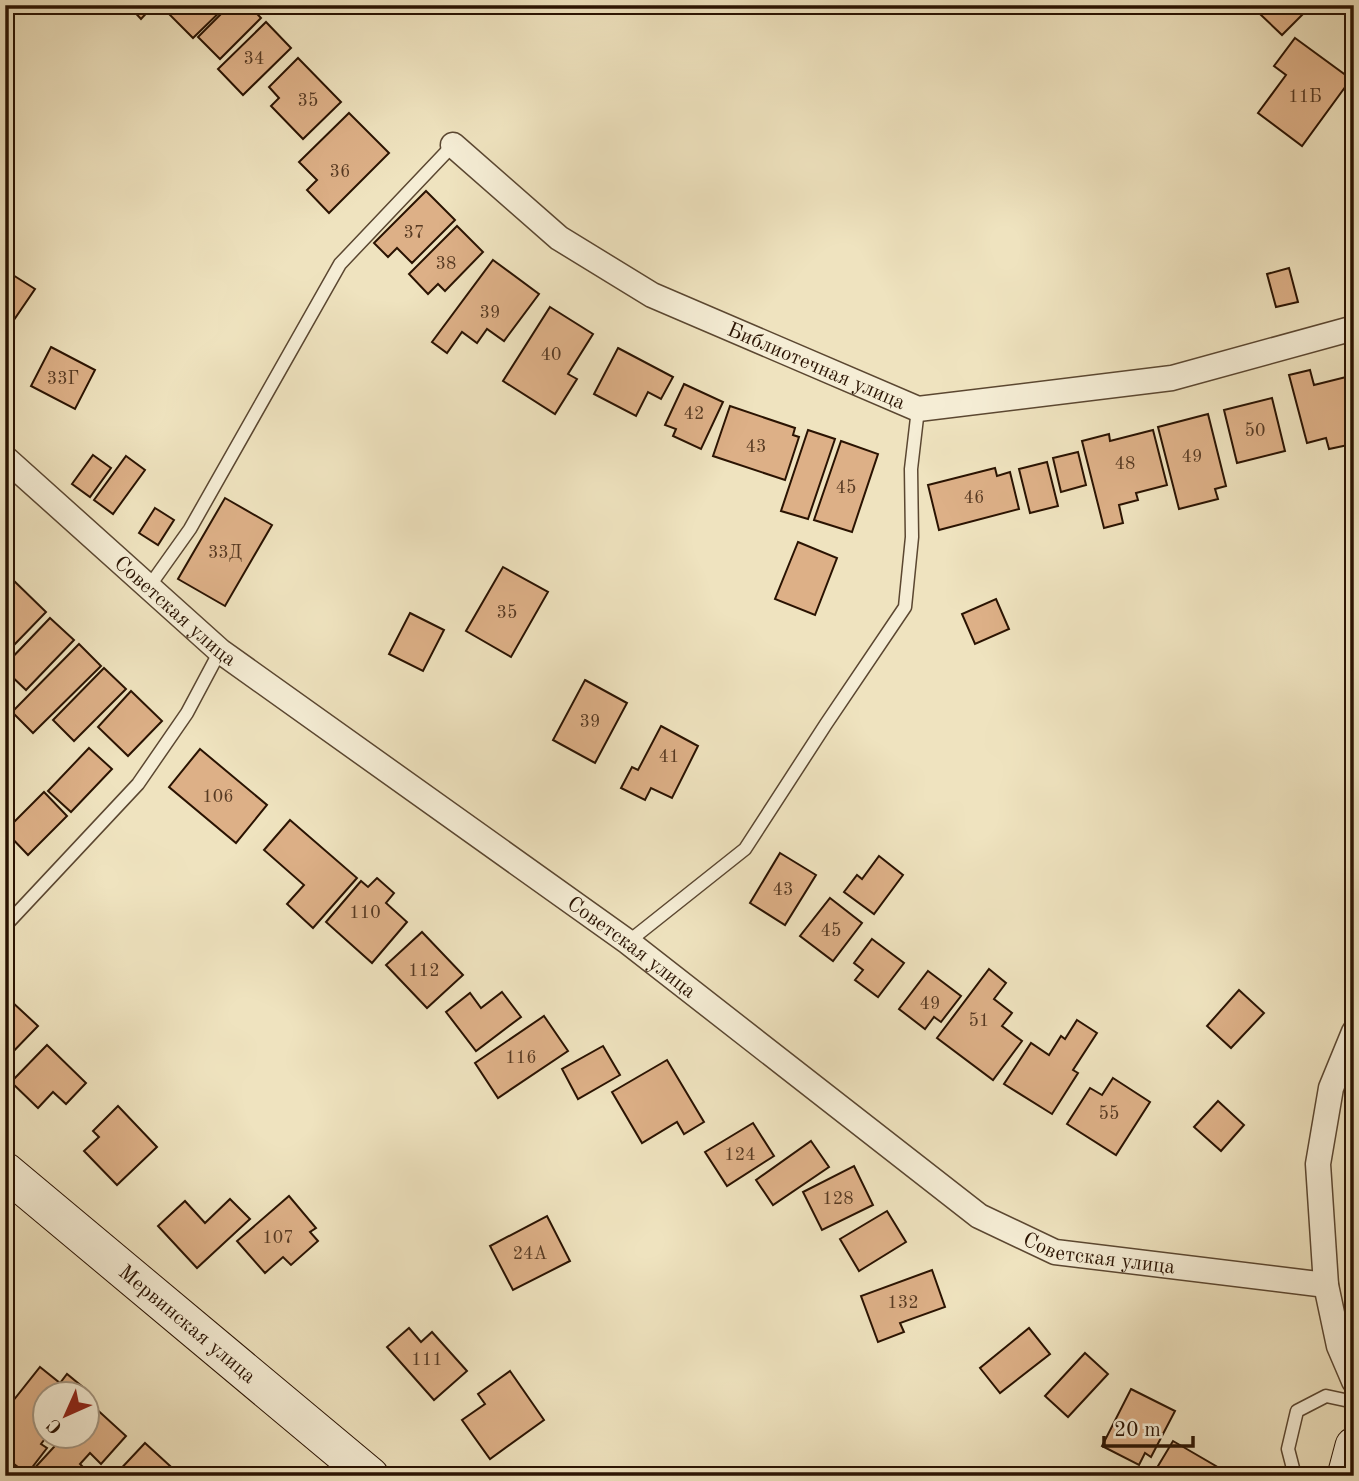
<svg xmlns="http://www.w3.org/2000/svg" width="1359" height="1481" font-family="'Old Standard TT',serif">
	<rect width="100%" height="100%" fill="#efe3bf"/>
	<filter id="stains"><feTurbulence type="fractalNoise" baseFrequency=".00286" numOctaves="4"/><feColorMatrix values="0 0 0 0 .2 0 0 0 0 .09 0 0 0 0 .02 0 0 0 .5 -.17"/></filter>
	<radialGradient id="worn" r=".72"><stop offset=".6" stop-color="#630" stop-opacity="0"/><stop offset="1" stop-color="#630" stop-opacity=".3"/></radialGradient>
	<g fill="#ddb087" stroke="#2a1302" stroke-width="2">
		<polygon points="128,5 154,5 141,19"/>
		<polygon points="167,5 227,5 193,38 164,9"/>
		<polygon points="230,5 249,5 261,18 220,59 198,37"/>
		<polygon points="1271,5 1312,5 1282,35 1261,15"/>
		<polygon points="266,22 291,48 243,95 218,69"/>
		<polygon points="1295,38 1351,79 1302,146 1258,113 1286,75 1274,66"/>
		<polygon points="298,58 341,102 303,139 271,106 279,98 269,87"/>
		<polygon points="349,113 389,153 329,213 307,190 317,180 299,162"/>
		<polygon points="426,191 455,220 412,263 397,248 388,257 374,243"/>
		<polygon points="457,226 483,252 445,291 438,284 428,294 409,274"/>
		<polygon points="493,260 539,294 504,341 487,329 477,343 462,332 447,353 432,342"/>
		<polygon points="1289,268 1298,302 1276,307 1267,274"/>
		<polygon points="5,270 35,289 5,333"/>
		<polygon points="550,307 593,334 568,374 577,379 555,414 503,381"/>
		<polygon points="51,347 95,370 75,409 31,386"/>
		<polygon points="618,348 673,377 661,399 648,392 636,416 594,394"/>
		<polygon points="1310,370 1314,385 1354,375 1354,436 1346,438 1348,445 1329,449 1326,438 1307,443 1289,375"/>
		<polygon points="684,384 723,402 701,449 673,436 676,429 665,425"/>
		<polygon points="1272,398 1285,451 1237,463 1224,410"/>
		<polygon points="730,406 795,428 793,435 799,437 785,480 713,456"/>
		<polygon points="1208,414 1226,486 1215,489 1218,499 1179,509 1158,427"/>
		<polygon points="808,430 835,439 808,519 781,511"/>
		<polygon points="1153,430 1167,485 1136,493 1138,500 1119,505 1123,523 1104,528 1082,441 1109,434 1110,441"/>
		<polygon points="841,441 878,454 852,532 814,520"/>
		<polygon points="1078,452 1086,485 1061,492 1053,458"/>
		<polygon points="93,455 111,468 90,497 72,484"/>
		<polygon points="126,456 145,470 113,514 94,500"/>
		<polygon points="1047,462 1058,506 1030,513 1019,469"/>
		<polygon points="995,468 997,476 1010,472 1019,509 939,530 928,485"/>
		<polygon points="225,498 272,525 225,606 178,579"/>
		<polygon points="155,508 174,520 158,545 139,533"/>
		<polygon points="798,542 837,558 815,615 775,599"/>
		<polygon points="503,567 548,592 511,657 466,631"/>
		<polygon points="9,576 46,612 14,645 5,637 5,580"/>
		<polygon points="996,599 1009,629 975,644 962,614"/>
		<polygon points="410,613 444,630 423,671 389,654"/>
		<polygon points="50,618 74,640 26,690 5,670 5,665"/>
		<polygon points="79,644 101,666 33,733 12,712"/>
		<polygon points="104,668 126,689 74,741 53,720"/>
		<polygon points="585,680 627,703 595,763 553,740"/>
		<polygon points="131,691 162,721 128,756 98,727"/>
		<polygon points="661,726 698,746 672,798 651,788 645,800 621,788 632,767 638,770"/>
		<polygon points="89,748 112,769 71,812 48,791"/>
		<polygon points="200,749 267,805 236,843 169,787"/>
		<polygon points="44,792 67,816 28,855 5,831"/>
		<polygon points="290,820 357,878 313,928 287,904 304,885 264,850"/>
		<polygon points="780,853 816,875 785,925 750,903"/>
		<polygon points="879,856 903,875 874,914 844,892 857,875 862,879"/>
		<polygon points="377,878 394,893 386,903 407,922 372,963 326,922 361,881 368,887"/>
		<polygon points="830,898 862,923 833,961 800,936"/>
		<polygon points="422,932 463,975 427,1008 386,965"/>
		<polygon points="872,939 904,963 878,997 855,980 863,970 854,963"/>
		<polygon points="989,969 1006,983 994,999 1012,1013 1002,1026 1022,1041 993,1080 937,1038"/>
		<polygon points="928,971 961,996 941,1022 934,1017 925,1029 899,1009"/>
		<polygon points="1239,990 1264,1013 1231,1048 1207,1026"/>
		<polygon points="502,992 521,1017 476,1051 446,1012 470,993 481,1008"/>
		<polygon points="11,1001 38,1026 5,1060 5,1007"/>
		<polygon points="544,1016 568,1051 498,1098 475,1063"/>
		<polygon points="1077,1020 1097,1033 1073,1070 1078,1073 1052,1114 1004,1084 1031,1043 1049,1055 1061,1036 1065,1039"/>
		<polygon points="47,1045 86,1083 66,1104 53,1092 38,1108 11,1082"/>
		<polygon points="603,1046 620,1075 578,1099 562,1069"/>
		<polygon points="667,1060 704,1122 684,1134 677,1122 642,1143 612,1092"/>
		<polygon points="1113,1078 1150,1102 1116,1155 1067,1124 1090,1088 1102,1095"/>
		<polygon points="1218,1101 1244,1125 1221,1151 1194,1127"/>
		<polygon points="118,1106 157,1147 117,1185 84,1151 99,1137 93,1131"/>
		<polygon points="753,1123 774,1156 727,1186 705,1152"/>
		<polygon points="811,1141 829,1167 773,1205 756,1180"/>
		<polygon points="854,1166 873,1205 822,1230 803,1192"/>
		<polygon points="289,1196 316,1228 310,1232 318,1241 291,1265 283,1257 265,1273 237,1241"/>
		<polygon points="230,1199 250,1219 197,1268 158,1226 185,1201 205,1223"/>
		<polygon points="887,1211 906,1242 859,1271 840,1239"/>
		<polygon points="547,1216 570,1261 513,1290 490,1246"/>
		<polygon points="932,1270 945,1307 900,1323 904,1332 878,1342 861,1296"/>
		<polygon points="409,1328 421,1342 432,1332 467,1371 434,1400 387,1347"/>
		<polygon points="1029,1328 1050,1354 1000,1393 980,1368"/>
		<polygon points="1085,1353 1108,1374 1068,1417 1045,1396"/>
		<polygon points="40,1367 60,1383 67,1374 84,1388 80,1394 46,1394 46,1436 47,1436 41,1444 47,1448 27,1474 5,1457 5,1411"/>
		<polygon points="510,1371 544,1420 490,1459 462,1420 485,1404 478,1394"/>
		<polygon points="1131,1389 1175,1411 1151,1457 1145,1453 1139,1465 1102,1446"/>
		<polygon points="92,1405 126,1436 101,1464 90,1453 80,1464 84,1468 77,1476 71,1476 65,1470 60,1476 33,1476 30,1473 64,1436 88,1436 88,1409"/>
		<polygon points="1173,1441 1233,1476 1152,1476"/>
		<polygon points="145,1443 181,1476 114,1476"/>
	</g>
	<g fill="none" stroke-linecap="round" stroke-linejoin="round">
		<g stroke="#5b4731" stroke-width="15">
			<g id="lane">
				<polyline points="148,588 190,529 340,264 453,145"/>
				<polyline points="5,926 138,784 187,713 220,651"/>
				<polyline points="628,942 745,849 826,724 905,607 912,537 911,469 918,409"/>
				<polyline points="1295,1476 1288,1449 1297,1411 1326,1396 1354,1402"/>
			</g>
		</g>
		<g stroke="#5b4731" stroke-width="27">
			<g id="street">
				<path id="s1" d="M 453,145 L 559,238 L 652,295 L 918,409 L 1172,378 L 1354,328"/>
				<path id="s2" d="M 5,458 L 220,651 L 628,942 L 979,1216 L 1055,1252 L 1326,1285"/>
				<polyline points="1354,1032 1331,1088 1318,1164 1326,1285 1339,1346 1354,1381"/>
			</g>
		</g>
		<g stroke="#2a1302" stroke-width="39">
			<g id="secondary">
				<path id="s3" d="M 5,1171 L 370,1476"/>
				<polyline points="1346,1476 1354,1446"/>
			</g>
		</g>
		<use href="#lane" stroke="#f5edd5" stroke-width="12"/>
		<use href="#street" stroke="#f5edd5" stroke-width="24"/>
		<use href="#secondary" stroke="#f5edd5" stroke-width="37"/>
	</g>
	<g text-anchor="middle" stroke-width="6" stroke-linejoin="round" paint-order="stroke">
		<g font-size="18" fill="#573a23">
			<text x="254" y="64">34</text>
			<text x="1305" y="102">11Б</text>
			<text x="308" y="106">35</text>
			<text x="340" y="177">36</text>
			<text x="414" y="238">37</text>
			<text x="446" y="269">38</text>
			<text x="490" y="318">39</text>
			<text x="551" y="360">40</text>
			<text x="63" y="384">33Г</text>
			<text x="694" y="419">42</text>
			<text x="1255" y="436">50</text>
			<text x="756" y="452">43</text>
			<text x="1192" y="462">49</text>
			<text x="1125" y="469">48</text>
			<text x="846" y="493">45</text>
			<text x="974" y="503">46</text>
			<text x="225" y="558">33Д</text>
			<text x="507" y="618">35</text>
			<text x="590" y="727">39</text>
			<text x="669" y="762">41</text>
			<text x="218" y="802">106</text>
			<text x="783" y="895">43</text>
			<text x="365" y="918">110</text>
			<text x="831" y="936">45</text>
			<text x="424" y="976">112</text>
			<text x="930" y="1009">49</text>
			<text x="979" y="1026">51</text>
			<text x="521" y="1063">116</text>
			<text x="1109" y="1119">55</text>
			<text x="740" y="1160">124</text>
			<text x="838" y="1204">128</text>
			<text x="278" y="1243">107</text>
			<text x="530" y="1259">24А</text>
			<text x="903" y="1308">132</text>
			<text x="427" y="1365">111</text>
		</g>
		<g font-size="21" fill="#2a1302" stroke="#f5edd5">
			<text dy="7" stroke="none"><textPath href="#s1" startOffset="429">Библиотечная улица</textPath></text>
			<text dy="7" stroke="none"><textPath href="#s2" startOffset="229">Советская улица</textPath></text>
			<text dy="7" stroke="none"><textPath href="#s2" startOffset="796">Советская улица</textPath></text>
			<text dy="7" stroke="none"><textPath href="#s2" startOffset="1363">Советская улица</textPath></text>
			<text dy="7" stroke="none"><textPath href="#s3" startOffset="238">Мервинская улица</textPath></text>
		</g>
	</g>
	<rect width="1359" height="1481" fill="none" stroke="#efe3bf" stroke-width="28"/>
	<rect x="7" y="7" width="1345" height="1467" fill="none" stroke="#2a1302" stroke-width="3.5"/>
	<rect x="14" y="14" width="1331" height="1453" fill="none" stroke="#2a1302" stroke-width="2"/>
	<g transform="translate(66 1415) rotate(225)"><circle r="33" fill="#f5edd5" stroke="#a49681" stroke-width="2"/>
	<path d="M0-5L12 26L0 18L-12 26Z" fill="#8f2418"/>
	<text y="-10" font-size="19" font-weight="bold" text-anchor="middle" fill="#2a1302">С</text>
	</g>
	<path d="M1104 1436v10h89v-10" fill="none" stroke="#2a1302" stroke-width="3.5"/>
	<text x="1114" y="1436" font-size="21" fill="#2a1302" stroke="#f5edd5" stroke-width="5" paint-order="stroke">20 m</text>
	<rect width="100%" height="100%" filter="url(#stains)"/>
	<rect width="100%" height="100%" fill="url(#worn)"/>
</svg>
